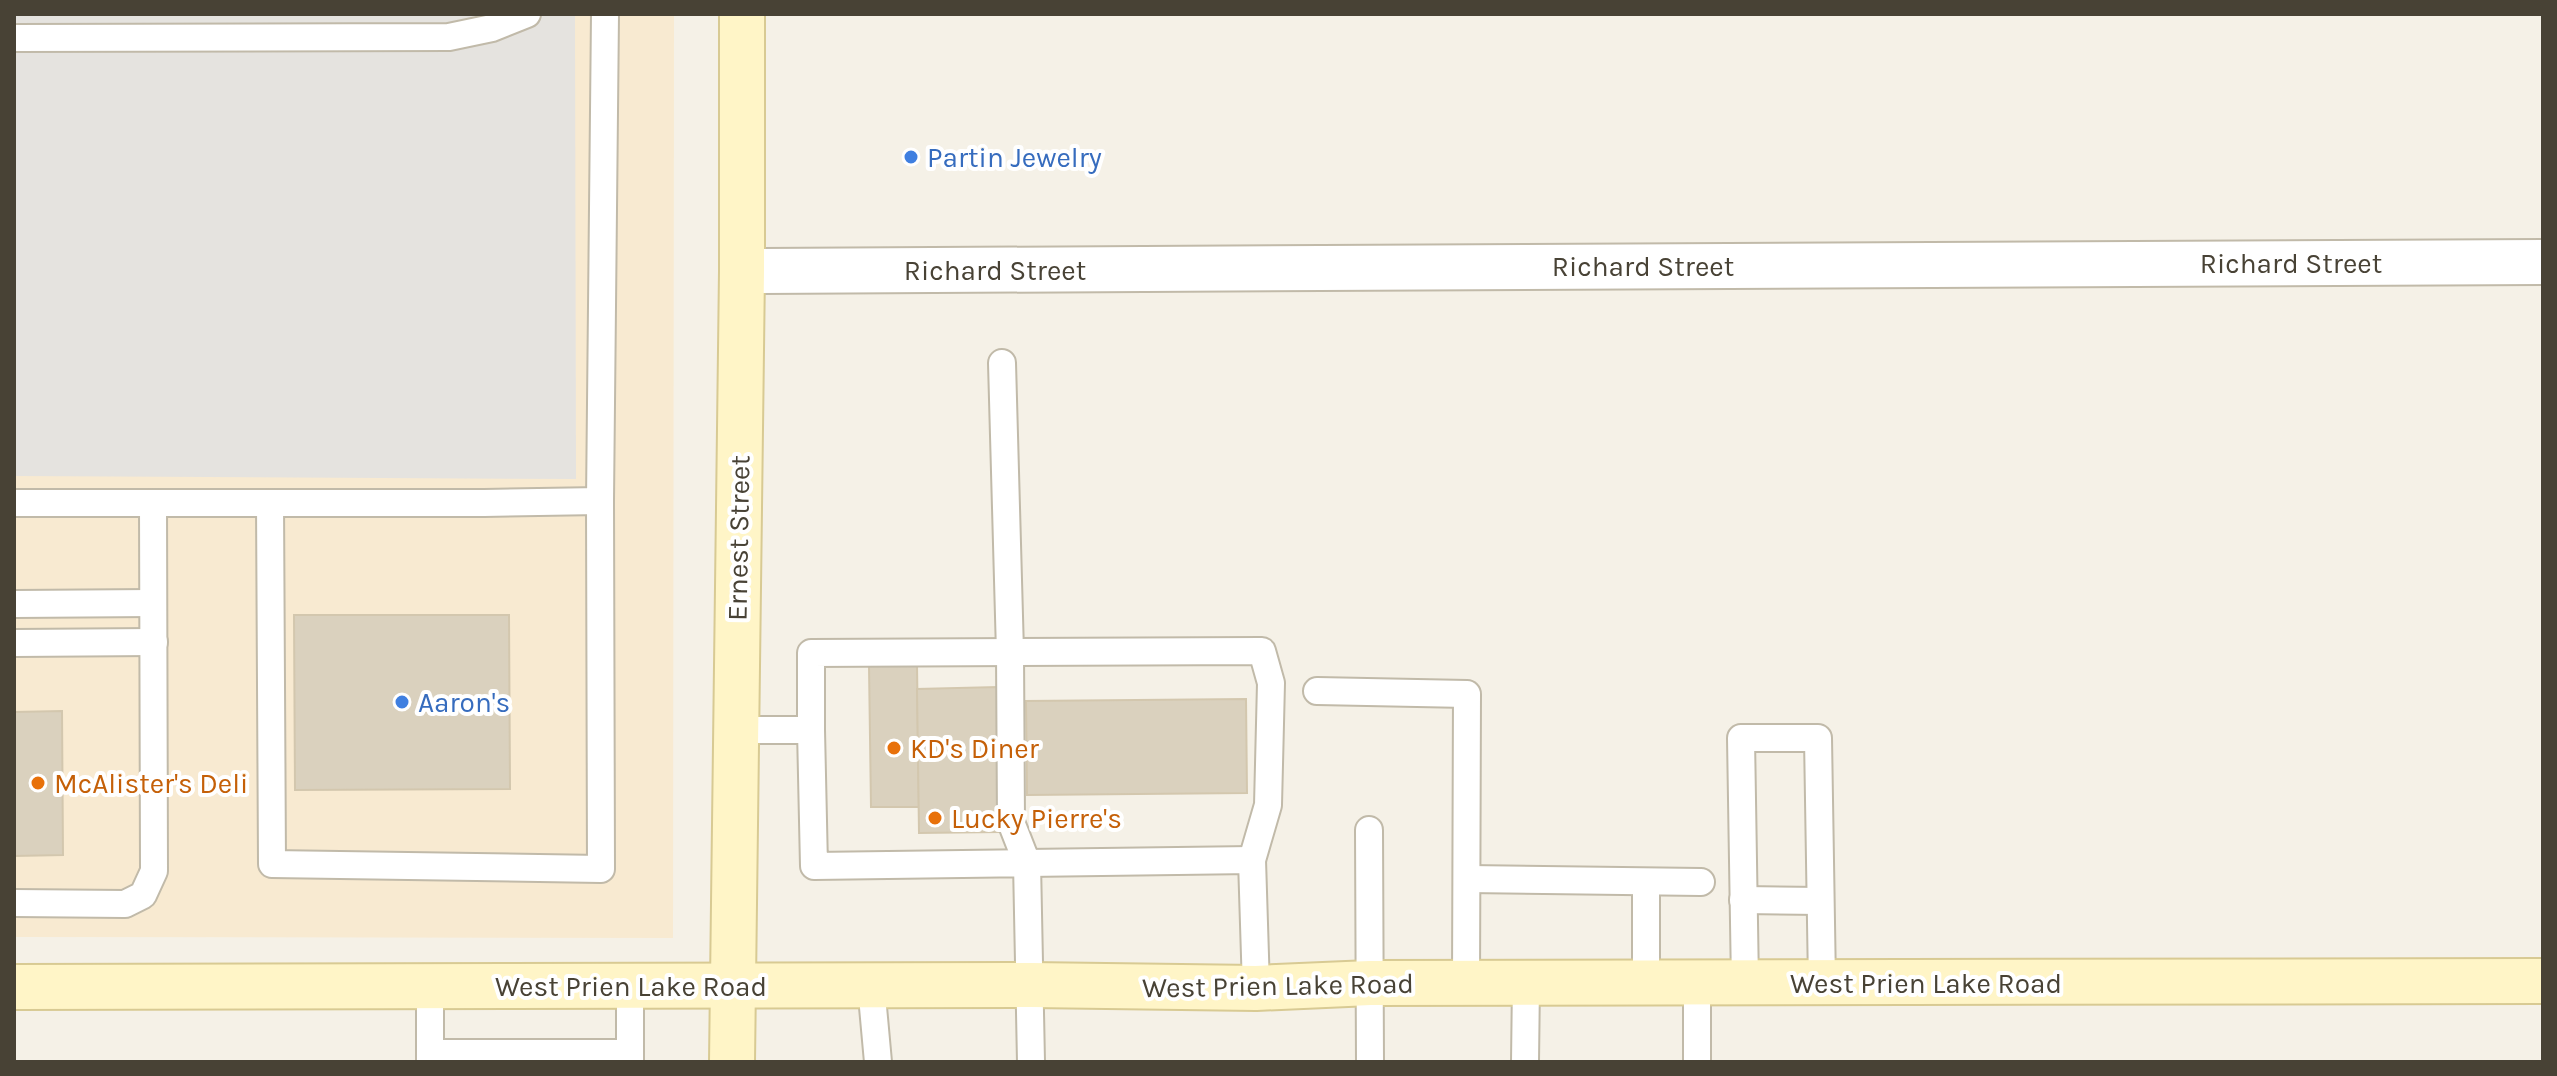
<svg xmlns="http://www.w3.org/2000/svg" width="2557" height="1076" font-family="Karla,sans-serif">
	<rect width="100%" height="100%" fill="#f5f1e7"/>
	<polygon fill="#f8ead1" points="14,14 674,14 673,938 14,937"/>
	<polygon fill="#e5e3df" points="14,14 575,14 576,479 14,476"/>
	<g fill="#dad1be" stroke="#d3c7ae" stroke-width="2">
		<polygon points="294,615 509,615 510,789 295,790"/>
		<polygon points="917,665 919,807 871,807 869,666"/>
		<polygon points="998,687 1000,832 919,833 917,689"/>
		<polygon points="1246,699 1247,793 1027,795 1026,701"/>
		<polygon points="62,711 63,855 14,856 14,712"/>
	</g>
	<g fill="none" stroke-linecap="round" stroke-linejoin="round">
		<g stroke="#c1baa9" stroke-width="30">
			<g id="lane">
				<polyline points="14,38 449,37 492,28 527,14"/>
				<polyline points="1002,363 1010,652 1011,822 1027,863 1252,860 1256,988"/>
				<polyline points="14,503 484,503 600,501 605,14"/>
				<polyline points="270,503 272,864 601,869 600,501"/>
				<polyline points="14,604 153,603"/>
				<polyline points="14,643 154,642"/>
				<polyline points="1317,691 1467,694 1466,983"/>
				<polyline points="735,730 811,730 814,866 1027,863 1031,1062"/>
				<polyline points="811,730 811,653 1262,651 1271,683 1268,805 1252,860"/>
				<polyline points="1369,830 1370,1062"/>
				<polyline points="1468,879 1701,882"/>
				<polyline points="1743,900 1820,901"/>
				<polyline points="14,903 125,904 143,895 154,871 153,503"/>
				<polyline points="1646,983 1646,882"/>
				<polyline points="1745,983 1741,738 1818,738 1822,983"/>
				<polyline points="871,985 878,1062"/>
				<polyline points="630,986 630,1053"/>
				<polyline points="430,987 430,1062"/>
				<polyline points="430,1053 630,1053 630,1062"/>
				<polyline points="1525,1062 1526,983"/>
				<polyline points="1697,1062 1697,983"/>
			</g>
		</g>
		<g stroke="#c1baa9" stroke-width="48">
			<polyline id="street" points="742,271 2543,262"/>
		</g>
		<g stroke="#d8ca93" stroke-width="48">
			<g id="secondary">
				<polyline points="14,987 1031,985 1256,988 1370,983 2543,981"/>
				<polyline points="732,1062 742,271 742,14"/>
			</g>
		</g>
		<use href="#lane" stroke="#fff" stroke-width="26"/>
		<use href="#street" stroke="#fff" stroke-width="44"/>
		<use href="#secondary" stroke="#fff5c7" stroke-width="44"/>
	</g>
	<g fill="#3f7fe0" stroke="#fff" stroke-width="3">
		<circle cx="911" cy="157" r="8"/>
		<circle cx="402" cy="702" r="8"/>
	</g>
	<g fill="#e8710a" stroke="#fff" stroke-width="3">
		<circle cx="894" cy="748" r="8"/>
		<circle cx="38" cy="783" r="8"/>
		<circle cx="935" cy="818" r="8"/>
	</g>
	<g text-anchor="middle" stroke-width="8" stroke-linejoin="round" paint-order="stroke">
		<g font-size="28" fill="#366cbe" stroke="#fff" text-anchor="start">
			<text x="927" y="167">Partin Jewelry</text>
			<text x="418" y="712">Aaron's</text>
		</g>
		<g font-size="28" fill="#484235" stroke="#fff">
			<text x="2291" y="273">Richard Street</text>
			<text x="1643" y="276">Richard Street</text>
			<text x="995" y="280">Richard Street</text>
			<text transform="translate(738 538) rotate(-89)" y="10">Ernest Street</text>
			<text x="1926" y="993">West Prien Lake Road</text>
			<text transform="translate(1278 985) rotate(-1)" y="10">West Prien Lake Road</text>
			<text x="631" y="996">West Prien Lake Road</text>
		</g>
		<g font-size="28" fill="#c56008" stroke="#fff" text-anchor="start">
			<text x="910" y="758">KD's Diner</text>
			<text x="54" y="793">McAlister's Deli</text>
			<text x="951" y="828">Lucky Pierre's</text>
		</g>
	</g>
	<rect width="2557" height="1076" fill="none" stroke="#484235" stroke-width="32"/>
</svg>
